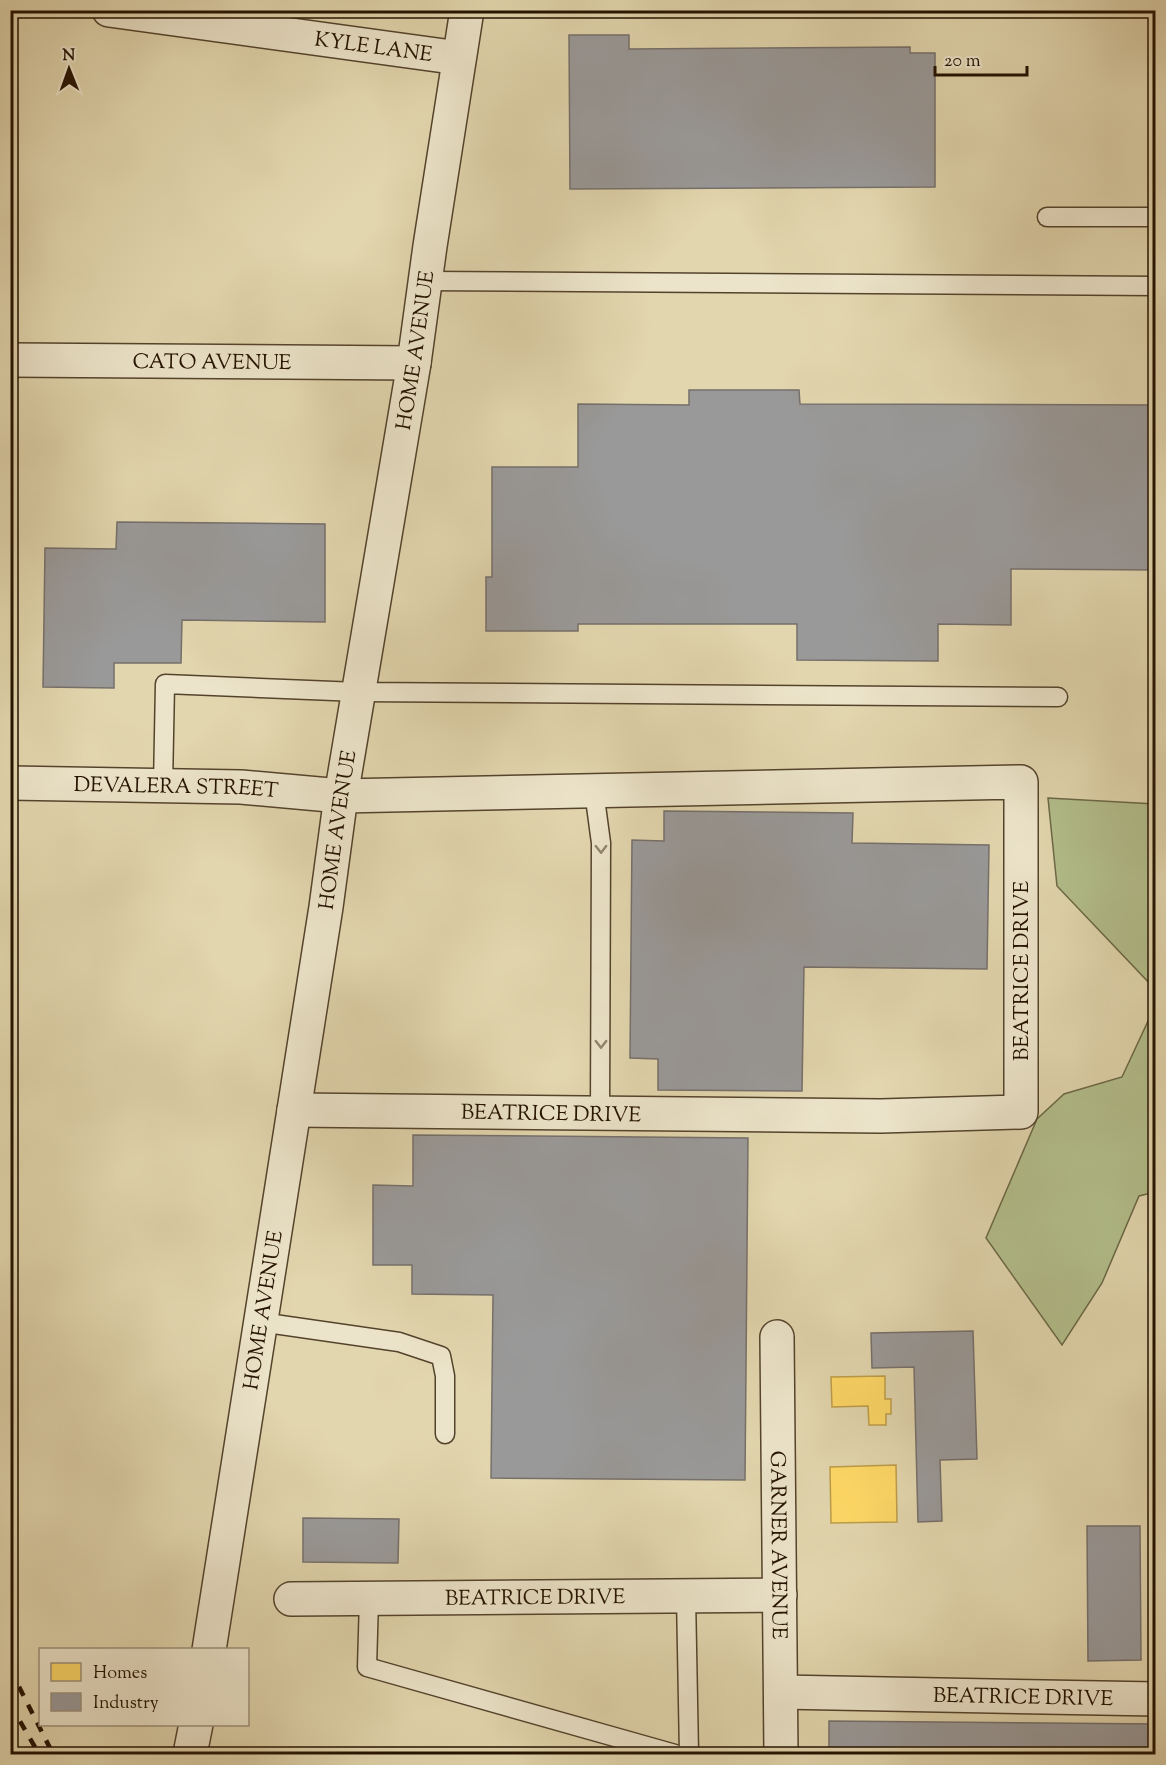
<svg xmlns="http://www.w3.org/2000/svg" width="1166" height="1765" font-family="'Sorts Mill Goudy',serif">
	<rect width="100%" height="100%" fill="#e2d6ae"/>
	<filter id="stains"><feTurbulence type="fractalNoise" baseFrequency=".00333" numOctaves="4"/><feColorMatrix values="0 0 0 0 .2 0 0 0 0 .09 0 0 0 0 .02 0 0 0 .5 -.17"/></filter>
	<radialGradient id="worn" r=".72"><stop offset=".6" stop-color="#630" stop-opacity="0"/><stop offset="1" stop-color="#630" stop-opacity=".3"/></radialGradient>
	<g fill="#b2be8b" stroke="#6b6846" stroke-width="1.5">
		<polygon points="1048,798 1155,804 1155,989 1057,886"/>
		<polygon points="1155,1006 1155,1192 1139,1196 1102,1283 1062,1345 986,1238 1037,1119 1064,1094 1122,1077"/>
	</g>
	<g fill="#ffd966" stroke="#bd9d48" stroke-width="1.5">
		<polygon points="885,1376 885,1399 891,1399 891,1414 886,1414 886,1425 869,1425 868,1406 832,1407 831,1377"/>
		<polygon points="896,1465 897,1522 831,1523 830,1467"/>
	</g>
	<g fill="#999" stroke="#76706b" stroke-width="1.5">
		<polygon points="569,35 629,35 629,49 910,47 910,53 935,53 935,187 570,189"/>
		<polygon points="689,390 799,390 800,404 1156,405 1156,570 1011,569 1011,625 938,624 938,661 797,660 797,624 578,624 578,631 486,631 486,577 492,577 492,467 578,467 578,404 689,405"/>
		<polygon points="117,522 325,524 325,622 182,620 181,663 114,663 114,688 43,687 45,548 116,549"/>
		<polygon points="664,811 853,813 852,843 989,845 987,969 804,967 802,1091 658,1090 658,1059 630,1058 632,840 664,841"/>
		<polygon points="413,1135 748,1138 745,1480 491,1478 493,1295 412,1294 412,1265 373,1265 373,1185 413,1186"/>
		<polygon points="973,1331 977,1459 940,1460 942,1521 918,1522 914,1367 872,1368 871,1333"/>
		<polygon points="303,1518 399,1519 398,1563 303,1562"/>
		<polygon points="1087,1526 1140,1526 1141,1660 1088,1661"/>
		<polygon points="829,1721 1156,1724 1156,1754 829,1754"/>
	</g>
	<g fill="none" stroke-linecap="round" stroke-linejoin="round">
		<g stroke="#54432c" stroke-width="21">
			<g id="service">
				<polyline points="1047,217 1156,217"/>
				<polyline points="425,281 1156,286"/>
				<polyline points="163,786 165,684 358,692 1058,697"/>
				<polyline points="594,791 601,843 600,1114"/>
				<polyline points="260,1322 399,1342 441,1356 445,1376 445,1434"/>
				<polyline points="686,1596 689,1754"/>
				<polyline points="369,1599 367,1667 675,1754"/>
			</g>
		</g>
		<g stroke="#54432c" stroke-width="36">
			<g id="minor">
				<path id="s1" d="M 109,10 L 459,58"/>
				<path id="s2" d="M 10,360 L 414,363"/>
				<path id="s3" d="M 10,783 L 241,787 L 341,796 L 1021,782 L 1021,1112 L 881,1116 L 294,1110"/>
				<path id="s4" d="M 777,1337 L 781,1754"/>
				<path id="s5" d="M 291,1599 L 780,1595"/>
				<path id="s6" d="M 781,1692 L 1156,1699"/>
			</g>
		</g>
		<g stroke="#54432c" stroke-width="36">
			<g id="tertiary">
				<path id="s7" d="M 209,1650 L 326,907 L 341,796 L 414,363 L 430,246 L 467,10"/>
				<polyline points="190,1754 196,1724"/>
			</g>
		</g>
		<use href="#service" stroke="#ece4ca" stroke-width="18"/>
		<use href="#minor" stroke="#ece4ca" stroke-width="33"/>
		<use href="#tertiary" stroke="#ece4ca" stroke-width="33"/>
		<g stroke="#241201" stroke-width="4.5" stroke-dasharray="10 10" stroke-linecap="butt">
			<polyline points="10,1669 53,1754"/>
			<polyline points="10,1704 39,1754"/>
		</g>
	</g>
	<defs><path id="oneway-chevron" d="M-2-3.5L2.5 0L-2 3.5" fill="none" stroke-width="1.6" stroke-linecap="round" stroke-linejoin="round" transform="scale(1.5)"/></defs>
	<g stroke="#928670">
		<use href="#oneway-chevron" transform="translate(601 849) rotate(89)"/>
		<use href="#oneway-chevron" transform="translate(601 1044) rotate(90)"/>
	</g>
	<g text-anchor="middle" stroke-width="6" stroke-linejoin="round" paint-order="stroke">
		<g font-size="21" fill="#241201" stroke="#ece4ca">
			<text dy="7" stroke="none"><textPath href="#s1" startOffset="267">KYLE LANE</textPath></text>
			<text dy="7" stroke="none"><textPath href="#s7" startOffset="1316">HOME AVENUE</textPath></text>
			<text dy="7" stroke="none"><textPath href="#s2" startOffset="202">CATO AVENUE</textPath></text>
			<text dy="7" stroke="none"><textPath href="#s3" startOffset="166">DEVALERA STREET</textPath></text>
			<text dy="7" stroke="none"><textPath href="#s7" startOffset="830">HOME AVENUE</textPath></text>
			<text transform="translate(1021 971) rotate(-90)" y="7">BEATRICE DRIVE</text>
			<text transform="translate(551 1113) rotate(1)" y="7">BEATRICE DRIVE</text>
			<text dy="7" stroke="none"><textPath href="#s7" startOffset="344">HOME AVENUE</textPath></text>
			<text dy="7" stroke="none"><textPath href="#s4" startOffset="208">GARNER AVENUE</textPath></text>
			<text dy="7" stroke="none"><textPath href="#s5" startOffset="244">BEATRICE DRIVE</textPath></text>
			<text dy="7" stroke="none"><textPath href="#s6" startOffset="242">BEATRICE DRIVE</textPath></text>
		</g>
	</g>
	<rect width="1166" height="1765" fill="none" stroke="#e2d6ae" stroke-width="36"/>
	<rect x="12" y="12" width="1142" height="1741" fill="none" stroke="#241201" stroke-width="3"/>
	<rect x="18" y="18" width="1130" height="1729" fill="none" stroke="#241201" stroke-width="1.5"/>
	<rect x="39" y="1648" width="210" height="78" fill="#ece4ca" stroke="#9c907a" stroke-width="1.5"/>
	<rect x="51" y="1663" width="30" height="18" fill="#ffd966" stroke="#9c907a" stroke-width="1.5"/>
	<text x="93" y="1678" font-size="18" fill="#241201">Homes</text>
	<rect x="51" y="1693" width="30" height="18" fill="#999999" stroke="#9c907a" stroke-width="1.5"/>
	<text x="93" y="1708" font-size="18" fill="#241201">Industry</text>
	<g transform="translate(69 69) rotate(359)" stroke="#ece4ca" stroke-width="4.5" paint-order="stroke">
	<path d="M0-4.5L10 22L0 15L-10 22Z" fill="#241201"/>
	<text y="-9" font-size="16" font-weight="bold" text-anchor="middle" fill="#241201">N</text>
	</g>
	<path d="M935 66v9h92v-9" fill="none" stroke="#241201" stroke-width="3"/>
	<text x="944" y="66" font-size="18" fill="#241201" stroke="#ece4ca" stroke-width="4.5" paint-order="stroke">20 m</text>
	<rect width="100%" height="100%" filter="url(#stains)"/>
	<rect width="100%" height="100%" fill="url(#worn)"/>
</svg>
